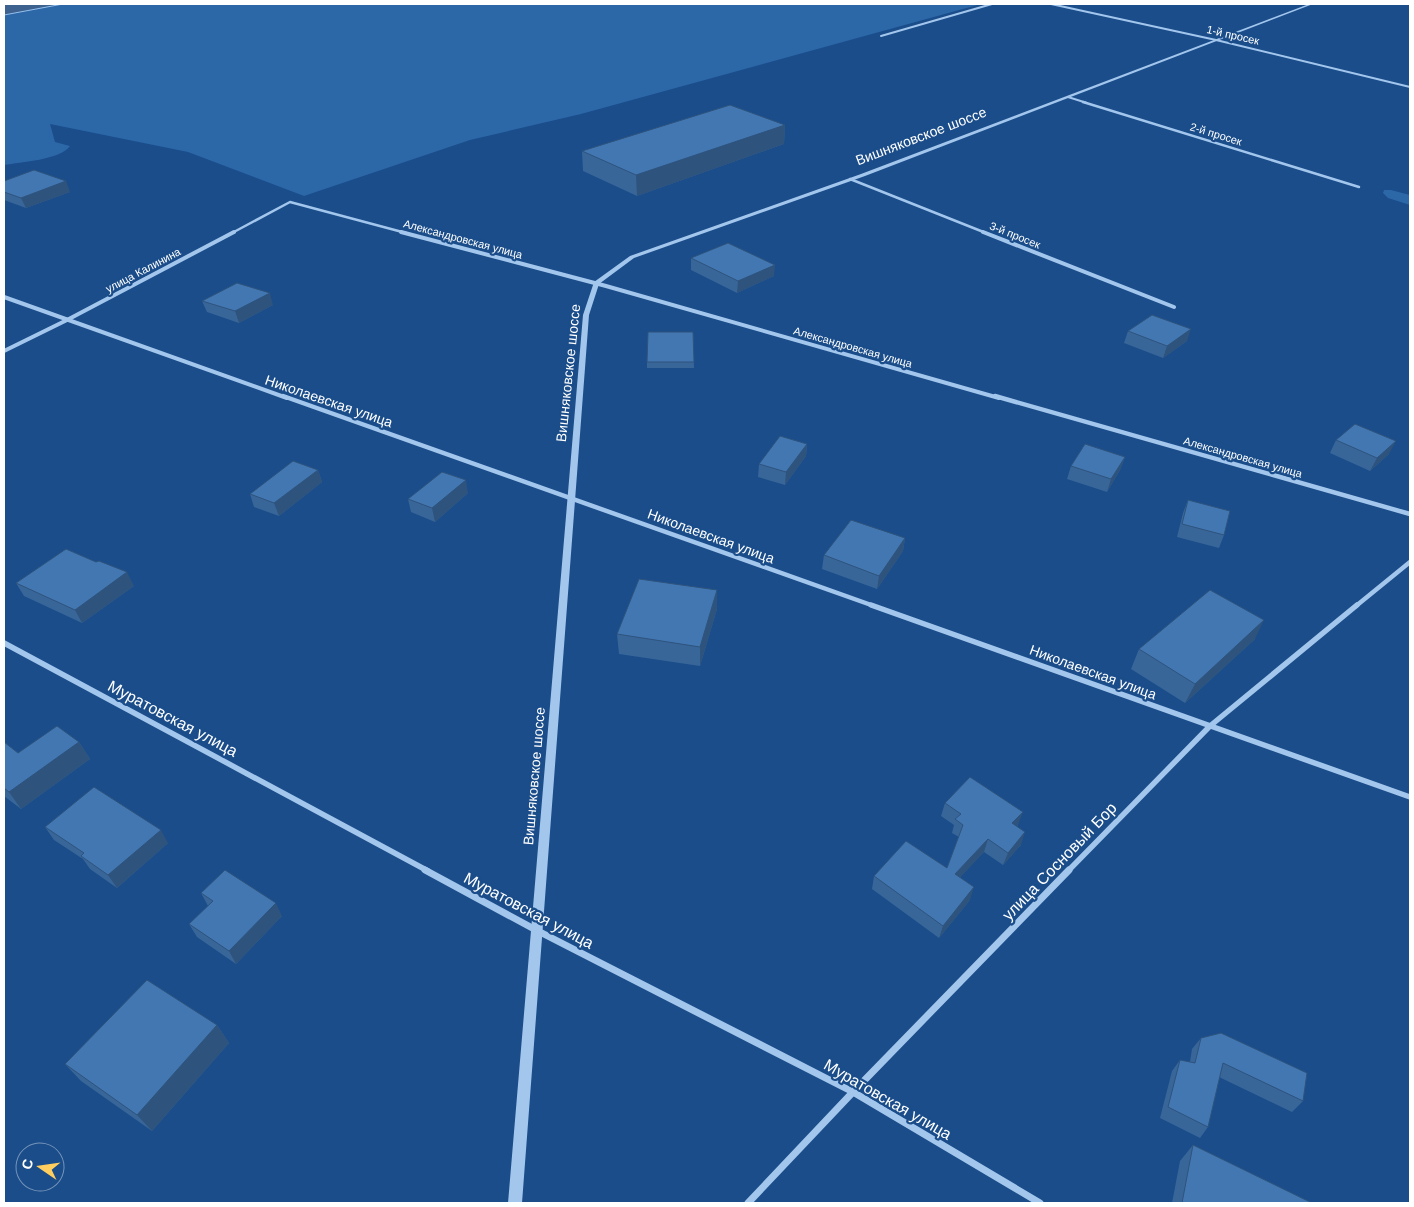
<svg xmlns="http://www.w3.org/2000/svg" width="1414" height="1207" font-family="Helvetica,sans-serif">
	<rect width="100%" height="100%" fill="#1a4d8a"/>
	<g fill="#2c67a8">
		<path d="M 63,4 L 981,4 L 581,114 L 470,140 L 304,196 L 188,152 L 50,124 L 55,142 L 70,146 C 60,160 21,162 4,165 L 4,15 Z"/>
		<polygon points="1384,190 1391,190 1410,195 1410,205 1388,198 1383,193"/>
	</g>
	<polygon fill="#3d628f" stroke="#96c1ef" points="4,4 63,4 4,15"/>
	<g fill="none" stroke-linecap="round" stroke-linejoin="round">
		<g stroke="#a3c6ed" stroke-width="2">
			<polyline points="1051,4 1216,40 1410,87"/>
			<polyline points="881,36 992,4"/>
			<polyline points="1068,97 1087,103"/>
		</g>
		<g stroke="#a3c6ed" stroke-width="2.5">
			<polyline points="1083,102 1359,187"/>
			<polyline points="850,179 986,233"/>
			<polyline points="232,233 290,202 406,233"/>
		</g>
		<g stroke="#a3c6ed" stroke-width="4">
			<polyline points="401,232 606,286 999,398"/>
			<polyline points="983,232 1174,307"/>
			<polyline points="4,297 287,398"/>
			<polyline points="4,351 67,320 234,232"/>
		</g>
		<g stroke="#a3c6ed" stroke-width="4.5">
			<polyline points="283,396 874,606"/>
			<polyline points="995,396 1410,514"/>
			<polyline points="1356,606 1410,562"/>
		</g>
		<g stroke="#a3c6ed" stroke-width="5.5">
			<polyline points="871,605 1410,797"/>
			<polyline points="4,643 428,871"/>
			<polyline points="1068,871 1210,726 1357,605"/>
		</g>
		<g stroke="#a3c6ed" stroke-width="7">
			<polyline points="425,870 536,930 853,1092 1040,1203"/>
			<polyline points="748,1203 853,1092 1069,870"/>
		</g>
		<polygon fill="#a3c6ed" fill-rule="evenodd" points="1309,4 1313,4 865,176 634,258 599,284 589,315 522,1203 508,1203 583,315 594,282 630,256 861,174"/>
	</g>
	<g fill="#396699">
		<polygon points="785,125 784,144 637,196 583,171 582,151"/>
		<polygon points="4,181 70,192 26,208 4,200"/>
		<polygon points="691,258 774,276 737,293 691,270"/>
		<polygon points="202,301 273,305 239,323 207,312"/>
		<polygon points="1128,331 1187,341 1163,358 1124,343"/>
		<polygon points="693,332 694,368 647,368 647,362"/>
		<polygon points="1336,440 1389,454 1370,471 1330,453"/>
		<polygon points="807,444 806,456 785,485 758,477 759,464"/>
		<polygon points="1125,457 1120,470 1107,492 1067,479 1071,466"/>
		<polygon points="318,470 322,482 279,516 254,507 250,494"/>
		<polygon points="468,493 435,522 411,512 408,499"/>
		<polygon points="1188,500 1224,535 1219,548 1177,537 1183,513"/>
		<polygon points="905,538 903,551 877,589 822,569 824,555"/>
		<polygon points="16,583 134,586 82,623 24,596"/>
		<polygon points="717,590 717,609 700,666 619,654 617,634"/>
		<polygon points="1255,639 1185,703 1131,669 1139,649"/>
		<polygon points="4,742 18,753 79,742 90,759 21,809 4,796"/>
		<polygon points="945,803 1018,825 1017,826 1021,845 1003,865 984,852 960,877 970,900 939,938 872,889 874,876 947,868 959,837 952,833 954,825 941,816"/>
		<polygon points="45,827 168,843 117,888 90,869 83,859 54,840"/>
		<polygon points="201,893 282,916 236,964 197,937 189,924 208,906"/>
		<polygon points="217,1025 229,1043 152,1131 81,1081 65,1064"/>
		<polygon points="1201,1038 1303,1101 1292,1112 1219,1077 1208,1127 1200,1138 1160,1118 1172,1071 1180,1060 1190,1062 1192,1049"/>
		<polygon points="1193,1145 1312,1203 1172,1203 1180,1161"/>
	</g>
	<g fill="#2e537d">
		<polygon points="785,125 784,144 637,196 636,175"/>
		<polygon points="66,181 70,192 26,208 21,198"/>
		<polygon points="775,265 774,276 737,293 738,281"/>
		<polygon points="270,293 273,305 239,323 235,311"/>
		<polygon points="1191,329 1187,341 1163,358 1167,346"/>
		<polygon points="1396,441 1389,454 1370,471 1377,458"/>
		<polygon points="807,444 806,456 785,485 786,472"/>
		<polygon points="1125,457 1120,470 1107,492 1111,479"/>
		<polygon points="318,470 322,482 279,516 274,503"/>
		<polygon points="466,480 468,493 435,522 432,508"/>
		<polygon points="905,538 903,551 877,589 879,576"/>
		<polygon points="127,572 134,586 82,623 75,610"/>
		<polygon points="717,590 717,609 700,666 700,647"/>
		<polygon points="1264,620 1255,639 1185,703 1195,684"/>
		<polygon points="79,742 90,759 21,809 9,792"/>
		<polygon points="1023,812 1018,825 1008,836 1012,823"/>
		<polygon points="161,830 168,843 117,888 108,875"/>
		<polygon points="1025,832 1021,845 1003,865 1008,853"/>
		<polygon points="988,839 984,852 951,887 955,874"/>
		<polygon points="974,887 970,900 939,938 943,926"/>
		<polygon points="276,903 282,916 236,964 229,951"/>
		<polygon points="217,1025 229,1043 152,1131 137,1115"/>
	</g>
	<g fill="#4277b2" stroke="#2e537d">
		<polygon points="730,105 785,125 636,175 582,151"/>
		<polygon points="34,170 66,181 21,198 4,192 4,181"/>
		<polygon points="728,243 775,265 738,281 691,258"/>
		<polygon points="237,283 270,293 235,311 202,301"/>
		<polygon points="1152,315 1191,329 1167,346 1128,331"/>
		<polygon points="648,332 693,332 694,362 647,362"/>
		<polygon points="1355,424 1396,441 1377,458 1336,440"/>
		<polygon points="780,436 807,444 786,472 759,464"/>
		<polygon points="1085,444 1125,457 1111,479 1071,466"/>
		<polygon points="293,461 318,470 274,503 250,494"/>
		<polygon points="442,472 466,480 432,508 408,499"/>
		<polygon points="1188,500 1230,511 1224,535 1182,524"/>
		<polygon points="851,520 905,538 879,576 824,555"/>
		<polygon points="66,549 96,562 99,561 127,572 75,610 16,583"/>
		<polygon points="639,579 717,590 700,647 617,634"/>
		<polygon points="1210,590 1264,620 1195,684 1139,649"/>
		<polygon points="57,726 79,742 9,792 4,788 4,742 18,753"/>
		<polygon points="970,777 1023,812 1012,823 1025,832 1008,853 988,839 955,874 974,887 943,926 874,876 906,841 947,868 963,825 955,819 961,814 945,803"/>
		<polygon points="94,787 161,830 108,875 81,856 84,853 45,827"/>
		<polygon points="225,870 276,903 229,951 189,924 213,901 201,893"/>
		<polygon points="147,980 217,1025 137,1115 65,1064"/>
		<polygon points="1221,1033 1307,1073 1303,1101 1223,1063 1208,1127 1168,1107 1180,1060 1195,1063 1201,1038"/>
		<polygon points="1193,1145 1312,1203 1182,1203"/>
	</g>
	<g text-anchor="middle" stroke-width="4.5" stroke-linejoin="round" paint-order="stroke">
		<g font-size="11" fill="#fff" stroke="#1a4d8a">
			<text transform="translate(1233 35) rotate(13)" y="4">1-й просек</text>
			<text transform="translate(1216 134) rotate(17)" y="4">2-й просек</text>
			<text transform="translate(1015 235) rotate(22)" y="4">3-й просек</text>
			<text transform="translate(463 239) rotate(15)" y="4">Александровская улица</text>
			<text transform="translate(143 270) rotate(-28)" y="4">улица Калинина</text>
			<text transform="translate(853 347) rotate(16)" y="4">Александровская улица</text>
			<text transform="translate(1243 457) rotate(16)" y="4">Александровская улица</text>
		</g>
		<g font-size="14" fill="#fff" stroke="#1a4d8a">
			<text transform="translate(921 136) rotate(-21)" y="5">Вишняковское шоссе</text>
			<text transform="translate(568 373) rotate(-84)" y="5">Вишняковское шоссе</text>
			<text transform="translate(329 401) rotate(19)" y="5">Николаевская улица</text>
			<text transform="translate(711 536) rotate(20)" y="5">Николаевская улица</text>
			<text transform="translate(1093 672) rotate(20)" y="5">Николаевская улица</text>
			<text transform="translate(534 776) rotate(-85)" y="5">Вишняковское шоссе</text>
		</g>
		<g font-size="16" fill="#fff" stroke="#1a4d8a">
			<text transform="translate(173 718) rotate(28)" y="6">Муратовская улица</text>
			<text transform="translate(1059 861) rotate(-46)" y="6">улица Сосновый Бор</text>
			<text transform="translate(529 910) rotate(28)" y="6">Муратовская улица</text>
			<text transform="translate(888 1099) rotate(30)" y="6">Муратовская улица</text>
		</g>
	</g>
	<rect width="1414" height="1207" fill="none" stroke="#ffffff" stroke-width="10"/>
	<g transform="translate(40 1167) rotate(283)"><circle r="24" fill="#1a4d8a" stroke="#7694b9"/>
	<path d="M0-4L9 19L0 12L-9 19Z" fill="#ffce5f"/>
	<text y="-8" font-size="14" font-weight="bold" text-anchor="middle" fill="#ffffff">С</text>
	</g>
</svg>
